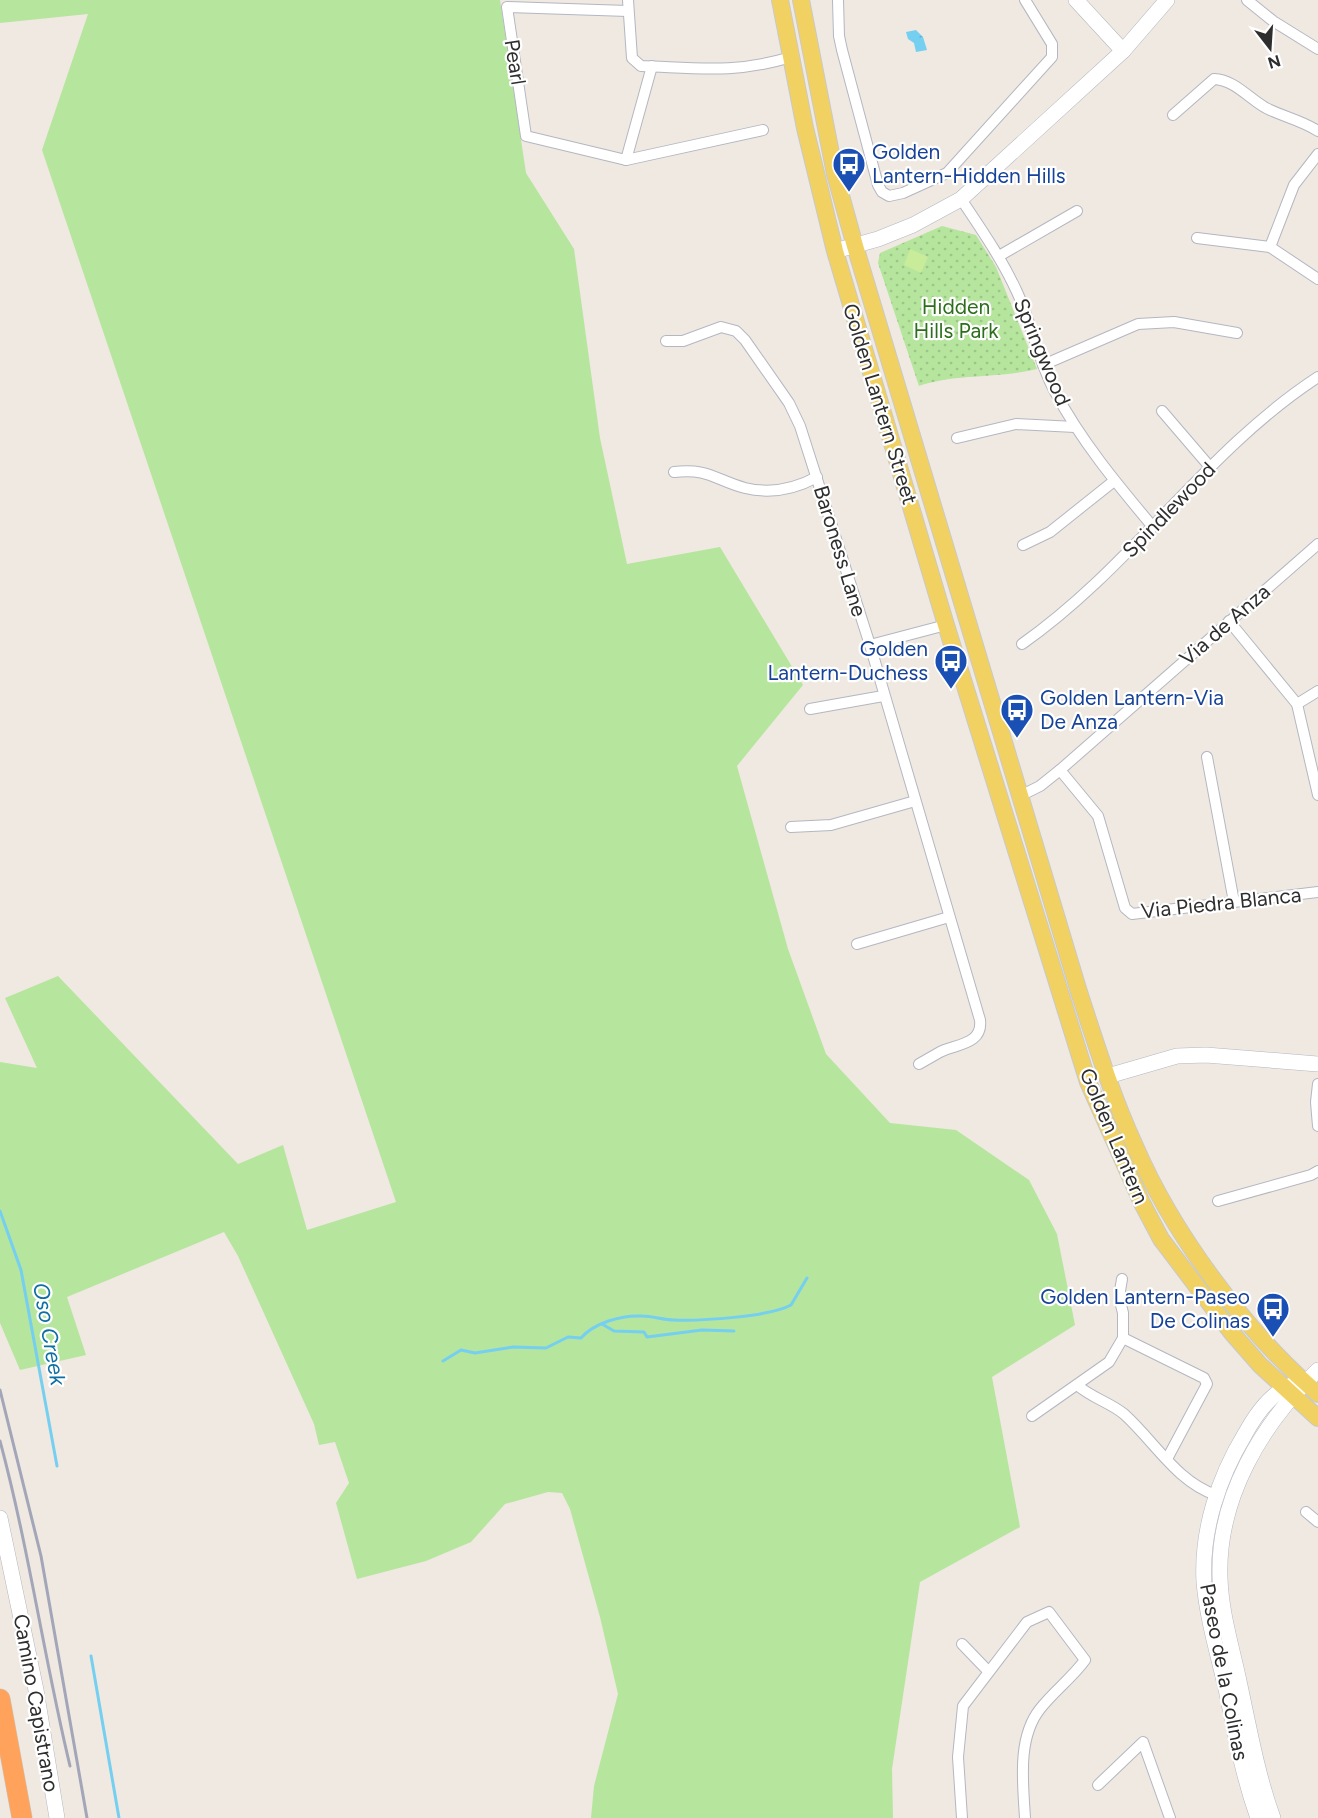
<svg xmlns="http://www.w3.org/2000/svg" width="1318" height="1818" font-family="Figtree,sans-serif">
	<defs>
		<pattern id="park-dots" width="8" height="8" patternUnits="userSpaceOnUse" patternTransform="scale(1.5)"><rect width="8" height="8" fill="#b6e59e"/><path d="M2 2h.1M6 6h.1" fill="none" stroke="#9dc588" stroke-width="1.8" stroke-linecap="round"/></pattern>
		<pattern id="water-ripples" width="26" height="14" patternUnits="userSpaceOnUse" patternTransform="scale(1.5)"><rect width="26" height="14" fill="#75cff0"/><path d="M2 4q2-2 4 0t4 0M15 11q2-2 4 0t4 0" fill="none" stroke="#66b2ce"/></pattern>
	</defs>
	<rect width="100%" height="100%" fill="#efe9e1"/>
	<polygon fill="#b6e59e" points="0,0 500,0 526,173 574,249 600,438 627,564 720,547 803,685 737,766 788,949 826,1054 890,1123 956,1130 1029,1180 1057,1234 1075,1325 992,1377 1020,1527 920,1582 892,1769 893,1818 591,1818 594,1786 618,1694 600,1617 570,1509 562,1493 548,1492 505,1504 471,1542 426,1561 357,1579 336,1503 349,1483 335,1442 319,1445 314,1424 238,1256 224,1232 67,1297 86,1355 20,1370 0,1323 0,1062 37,1068 5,998 58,976 238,1164 283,1145 307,1230 396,1202 42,150 88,14 0,23"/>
	<path fill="url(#park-dots)" d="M 942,226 L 976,235 L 996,267 L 1037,369 C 998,379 957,373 919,386 L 878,263 L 880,253 Z"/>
	<polygon fill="#c9ec9a" points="910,249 928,257 921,273 904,265"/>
	<polygon fill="url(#water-ripples)" points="916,30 923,37 927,50 916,52 914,43 908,39 906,32"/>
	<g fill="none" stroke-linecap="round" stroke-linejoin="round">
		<g stroke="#75cff0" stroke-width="3">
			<polyline points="0,1211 21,1270 57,1466"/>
			<polyline points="602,1324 614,1331 644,1332 647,1337 702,1330 734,1331"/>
			<path d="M 443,1361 L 461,1350 L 475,1353 L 513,1347 L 546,1348 L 568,1337 L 581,1338 C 594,1323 621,1315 642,1316 C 653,1316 663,1320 674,1320 C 700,1321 769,1317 791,1305 L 807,1278"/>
			<polyline points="91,1656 119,1818"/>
		</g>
		<g stroke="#b4b7c1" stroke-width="12">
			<g id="street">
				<path d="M 628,0 L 632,58 L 641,66 C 698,68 735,74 791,57"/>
				<polyline points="838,0 839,36 842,50 878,185 882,192 889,196 903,193 947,173 1052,57 1052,44 1025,0"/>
				<polyline points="1247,0 1273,21 1318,49"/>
				<polyline points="628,11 507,7 526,136 626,160 763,130"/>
				<path d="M 1173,115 L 1214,79 C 1235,80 1248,98 1266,108 C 1284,117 1301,120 1318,131"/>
				<polyline points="626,160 652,66"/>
				<path d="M 961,199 C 981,229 1002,259 1017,292 C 1032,324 1038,360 1054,390 C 1081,441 1117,484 1153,527"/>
				<polyline points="1197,238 1270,247 1318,279"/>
				<polyline points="1270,247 1294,185 1318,154"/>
				<polyline points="999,256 1077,211"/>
				<path d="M 666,341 L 683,341 L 721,327 L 736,331 L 745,340 L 789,403 L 800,426 L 870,645 L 980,1020 C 983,1044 957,1044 940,1052 C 933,1056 926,1060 919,1064"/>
				<polyline points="1043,365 1138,324 1174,322 1237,333"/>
				<polyline points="1162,411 1210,467"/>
				<polyline points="957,438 1016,424 1075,427"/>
				<path d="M 674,472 C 709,468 715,480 745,488 C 770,494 795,489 817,477"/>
				<polyline points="1023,545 1050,532 1114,481"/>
				<polyline points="1229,621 1297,704 1318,795"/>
				<path d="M 1022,644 C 1132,567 1206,450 1318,377"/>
				<polyline points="870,645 946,625"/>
				<polyline points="1297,704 1318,691"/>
				<polyline points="810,709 883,696"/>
				<polyline points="1207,757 1234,902"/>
				<polyline points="1060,770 1098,816 1125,908 1132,914 1318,892"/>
				<polyline points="1020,796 1040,786 1060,770 1318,544"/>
				<polyline points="791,827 831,825 915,801"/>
				<polyline points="857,944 949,917"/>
				<polyline points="1318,1084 1316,1102 1318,1126"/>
				<polyline points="1218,1201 1311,1175 1318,1171"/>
				<polyline points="1123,1338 1204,1378 1207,1384 1167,1459"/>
				<path d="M 1077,1385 C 1092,1398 1109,1402 1124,1414 C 1155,1442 1176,1481 1216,1495"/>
				<polyline points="1032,1416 1109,1362 1123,1338 1123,1313 1119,1297 1122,1279"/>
				<polyline points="1306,1512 1318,1522"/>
				<polyline points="962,1644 988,1671"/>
				<polyline points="1098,1785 1143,1742 1170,1818"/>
				<path d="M 962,1818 L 958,1757 L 963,1706 L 1027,1622 L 1049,1612 L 1085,1660 C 1072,1678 1054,1691 1040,1709 C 1017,1738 1023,1783 1025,1818"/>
			</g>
		</g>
		<g stroke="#b4b7c1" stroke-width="16">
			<g id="secondary">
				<polyline points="1076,0 1123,51"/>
				<polyline points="835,251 878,239 913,225 961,199 1123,51 1167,0"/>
				<polyline points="1108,1076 1177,1056 1206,1055 1318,1064"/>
				<polyline points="0,1518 36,1690 57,1818"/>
				<path d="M 1258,1818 C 1243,1776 1235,1733 1226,1689 C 1218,1654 1207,1618 1204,1582 C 1201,1530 1219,1477 1245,1434 C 1256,1414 1273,1390 1295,1384"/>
				<path d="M 1273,1818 C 1257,1774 1249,1727 1239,1681 C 1232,1648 1221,1613 1220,1578 C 1217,1498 1262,1423 1318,1370"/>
			</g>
		</g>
		<g stroke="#c9c9c9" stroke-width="18">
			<g id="primary">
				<polyline points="780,0 805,128 835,251 946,625 1088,1082 1142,1203 1161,1239 1232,1333 1260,1365 1318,1418"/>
				<path d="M 801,0 L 835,174 L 855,246 L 1079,992 C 1096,1044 1112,1096 1135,1146 C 1173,1234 1245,1331 1318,1394"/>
			</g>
		</g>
		<g stroke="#c9c9c9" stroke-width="21">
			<polyline id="highway" points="0,1699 22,1818"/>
		</g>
		<use href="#street" stroke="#fff" stroke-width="10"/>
		<use href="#secondary" stroke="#fff" stroke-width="15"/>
		<use href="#primary" stroke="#f2d163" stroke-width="16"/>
		<use href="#highway" stroke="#ffa35c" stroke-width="20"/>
		<g stroke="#a3a6b8" stroke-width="3">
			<polyline points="0,1390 41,1556 87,1818"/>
			<path d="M 0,1441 C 29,1549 44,1658 70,1766"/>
		</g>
	</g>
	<defs>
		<g id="bus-pin" transform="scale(1.725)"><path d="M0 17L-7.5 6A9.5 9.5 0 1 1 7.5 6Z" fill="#1a4fb4" stroke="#fff"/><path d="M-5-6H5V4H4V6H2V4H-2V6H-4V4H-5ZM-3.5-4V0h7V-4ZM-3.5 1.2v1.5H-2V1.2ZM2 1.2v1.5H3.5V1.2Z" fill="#fff"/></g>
	</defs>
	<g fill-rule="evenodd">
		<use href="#bus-pin" x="849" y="164"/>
		<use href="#bus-pin" x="951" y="661"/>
		<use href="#bus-pin" x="1017" y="710"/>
		<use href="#bus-pin" x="1273" y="1309"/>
	</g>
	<g text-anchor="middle" stroke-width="4.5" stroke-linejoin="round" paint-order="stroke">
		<g font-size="21" fill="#2e2e2e" stroke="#fff">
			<text transform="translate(515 62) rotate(81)" y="7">Pearl</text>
			<text transform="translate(1042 352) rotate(67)" y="7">Springwood</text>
			<text transform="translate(880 404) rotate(73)" y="7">Golden Lantern Street</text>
			<text transform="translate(1169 510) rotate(-46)" y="7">Spindlewood</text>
			<text transform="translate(840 551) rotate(73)" y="7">Baroness Lane</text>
			<text transform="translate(1225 625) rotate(-41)" y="7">Via de Anza</text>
			<text transform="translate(1221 903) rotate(-6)" y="7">Via Piedra Blanca</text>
			<text transform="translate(1114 1136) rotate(67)" y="7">Golden Lantern</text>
			<text transform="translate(1224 1672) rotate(79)" y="7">Paseo de la Colinas</text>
			<text transform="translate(36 1703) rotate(80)" y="7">Camino Capistrano</text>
		</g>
		<g font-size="21" fill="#164399" stroke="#fff" text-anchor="start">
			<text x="872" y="159">Golden<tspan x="872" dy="24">Lantern-Hidden Hills</tspan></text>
			<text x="928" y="656" text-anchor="end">Golden<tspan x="928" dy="24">Lantern-Duchess</tspan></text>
			<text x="1040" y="705">Golden Lantern-Via<tspan x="1040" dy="24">De Anza</tspan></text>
			<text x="1250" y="1304" text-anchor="end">Golden Lantern-Paseo<tspan x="1250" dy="24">De Colinas</tspan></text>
		</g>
		<g font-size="21" fill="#2c6e1b" stroke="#fff">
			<text x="956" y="314">Hidden<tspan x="956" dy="24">Hills Park</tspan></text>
		</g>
		<g font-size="22" font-style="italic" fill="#0d6fa3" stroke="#fff">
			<text transform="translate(50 1334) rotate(80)" y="8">Oso Creek</text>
		</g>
	</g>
	<g transform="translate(1270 48) rotate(163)" stroke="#ffffff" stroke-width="4.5" paint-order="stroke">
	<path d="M0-4.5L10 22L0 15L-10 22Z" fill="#2e2e2e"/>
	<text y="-9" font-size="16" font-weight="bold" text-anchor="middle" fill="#2e2e2e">N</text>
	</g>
</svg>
